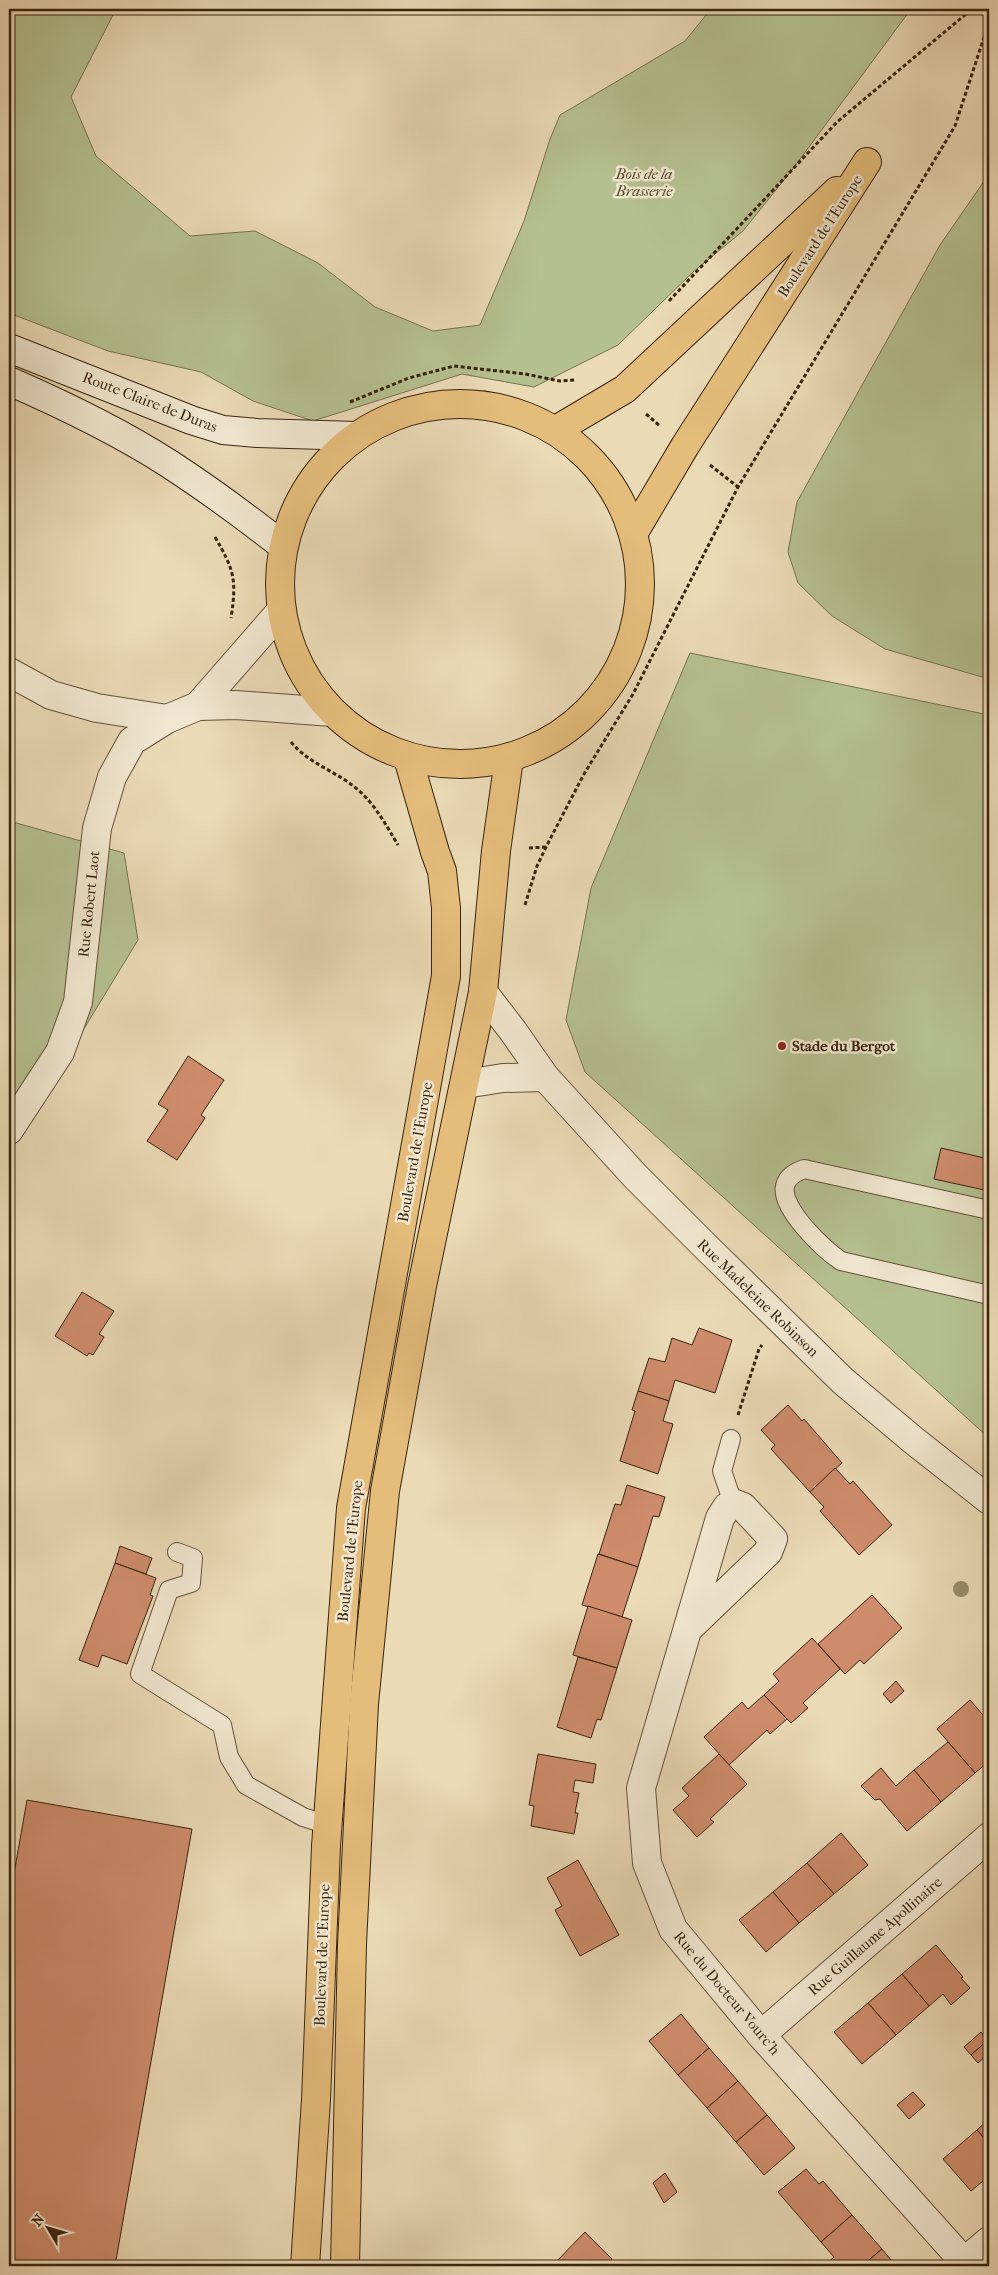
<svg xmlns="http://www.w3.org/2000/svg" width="998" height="2275" viewBox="0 0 998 2275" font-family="'IM FELL French Canon',serif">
<rect width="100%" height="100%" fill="#eadab6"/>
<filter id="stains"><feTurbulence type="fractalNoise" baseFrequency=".004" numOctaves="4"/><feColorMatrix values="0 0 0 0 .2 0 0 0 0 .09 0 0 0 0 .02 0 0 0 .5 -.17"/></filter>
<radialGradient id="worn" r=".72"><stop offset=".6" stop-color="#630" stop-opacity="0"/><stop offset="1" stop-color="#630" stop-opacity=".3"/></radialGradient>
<g fill="#b5c090" stroke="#767250">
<polygon points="9,9 116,9 71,97 96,156 190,236 255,231 318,263 375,307 433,331 480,325 524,221 550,139 560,115 685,41 711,9 911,9 792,170 743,231 693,272 618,345 534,387 462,374 313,421 253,401 201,372 108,351 9,313"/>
<polygon points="989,174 989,679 885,649 832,616 798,583 788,552 797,502 940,245"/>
<polygon points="690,653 989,715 989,1438 585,1072 566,1020 591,888"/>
<polygon points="9,821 124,853 138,940 9,1152"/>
</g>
<g fill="#ce8c6c" stroke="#38240f">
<polygon points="188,1056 224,1080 201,1115 205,1118 177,1160 147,1141 168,1110 158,1104"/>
<polygon points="941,1148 989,1159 989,1191 934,1179"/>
<polygon points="82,1292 114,1311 99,1334 104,1337 93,1355 89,1353 87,1356 55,1336"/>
<polygon points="699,1328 732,1340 715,1393 675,1380 669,1401 638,1391 649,1358 665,1362 672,1338 692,1345"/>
<polygon points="638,1391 669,1401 663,1421 673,1424 658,1474 620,1461 635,1411 632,1410"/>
<polygon points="788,1405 802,1421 804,1419 842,1463 810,1492 771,1449 775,1445 761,1430"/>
<polygon points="835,1468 850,1484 853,1481 892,1525 859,1555 820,1511 824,1507 810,1492"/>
<polygon points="627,1485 665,1497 659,1517 653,1516 638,1567 599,1554 615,1504 621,1505"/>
<polygon points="120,1546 152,1558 146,1574 115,1563"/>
<polygon points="598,1554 638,1567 622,1617 582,1605"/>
<polygon points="115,1563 156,1578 150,1595 153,1596 127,1664 102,1655 98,1667 79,1660"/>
<polygon points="989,1594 989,1605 984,1600"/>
<polygon points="872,1595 902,1628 864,1664 860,1660 845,1674 818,1644"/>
<polygon points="588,1606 632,1620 617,1668 573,1655"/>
<polygon points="812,1638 840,1669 803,1703 808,1708 791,1723 764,1695 779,1681 773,1674"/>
<polygon points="578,1657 617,1668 601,1720 597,1719 591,1738 557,1727"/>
<polygon points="896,1681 904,1691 891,1703 883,1694"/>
<polygon points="764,1695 787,1719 770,1734 767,1730 729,1765 704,1737 742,1702 748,1709"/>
<polygon points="970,1700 989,1722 989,1761 975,1773 937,1729"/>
<polygon points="948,1742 975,1773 941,1802 914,1770"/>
<polygon points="538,1754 596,1764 593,1783 575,1780 573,1792 579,1793 575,1813 578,1813 574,1834 531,1826 534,1806 529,1805"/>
<polygon points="719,1754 747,1784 710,1819 714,1822 697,1837 673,1810 689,1796 682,1788"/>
<polygon points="881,1768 896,1786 914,1770 941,1802 907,1831 880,1799 875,1800 861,1786"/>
<polygon points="27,1800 192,1829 115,2266 9,2266 9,1902"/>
<polygon points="841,1833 868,1865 834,1894 807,1863"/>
<polygon points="578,1860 619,1935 580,1956 555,1910 562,1906 547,1878"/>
<polygon points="807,1863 834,1894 799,1923 773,1892"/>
<polygon points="773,1892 799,1923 766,1952 739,1920"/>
<polygon points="936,1945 963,1977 961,1978 970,1988 951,2005 943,1994 929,2006 902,1974"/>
<polygon points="902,1974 929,2006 896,2035 868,2003"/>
<polygon points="868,2003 896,2035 862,2064 834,2032"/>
<polygon points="681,2014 709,2048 678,2075 649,2041"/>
<polygon points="981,2032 988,2040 971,2055 964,2047"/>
<polygon points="988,2040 989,2053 978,2063 971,2055"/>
<polygon points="709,2048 738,2081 707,2108 678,2075"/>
<polygon points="738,2081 767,2115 736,2142 707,2108"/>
<polygon points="913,2092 925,2105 909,2119 897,2105"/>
<polygon points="767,2115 795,2148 764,2175 736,2142"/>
<polygon points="989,2119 989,2144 977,2130"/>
<polygon points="977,2130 989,2144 989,2176 971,2191 943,2159"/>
<polygon points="806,2169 819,2184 823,2181 852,2215 821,2242 778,2192"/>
<polygon points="665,2173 677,2192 664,2203 653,2183"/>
<polygon points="852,2215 882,2249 862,2266 824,2266 834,2257 821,2242"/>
<polygon points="585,2232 612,2259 608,2264 610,2266 552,2266"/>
<polygon points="882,2249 896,2266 862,2266"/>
</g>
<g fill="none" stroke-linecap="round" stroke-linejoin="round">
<g stroke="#645239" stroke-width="20">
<g id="lane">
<path d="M989,1210L804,1169C796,1172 787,1176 785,1186C780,1208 824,1250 841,1261L989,1295"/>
<polyline points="731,1439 722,1471 733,1503"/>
<polyline points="177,1552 193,1558 191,1583 169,1590 140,1674 222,1725 229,1757 246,1785 303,1817 328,1825"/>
</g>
</g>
<g stroke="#645239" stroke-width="30">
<g id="street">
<polyline points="9,672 51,695 97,708 167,719"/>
<polyline points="198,706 280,612"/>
<polyline points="483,992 513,1031 545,1077 635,1176 705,1246 843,1381 913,1440 989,1500"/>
<polyline points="465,1084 503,1078 545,1077"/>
<polyline points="9,1130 60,1052 78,1002 97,828 112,777 132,741 167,719 198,706 236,705 332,712"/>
<polyline points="688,1629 768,1552 773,1539 743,1507 733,1503 727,1507 720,1518 641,1788 647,1863 673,1929 761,2035 968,2266"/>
<polyline points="761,2035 989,1837"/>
<polyline points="964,2262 989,2241"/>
</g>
</g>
<g stroke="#38240f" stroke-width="30">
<g id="secondary">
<polyline points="9,348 191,420 223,430 257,433 356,436"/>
<path d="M9,381C64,405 118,431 168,463C208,489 246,517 283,546"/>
</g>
</g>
<g stroke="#38240f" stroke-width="30">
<g id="primary">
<circle cx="460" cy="584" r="180"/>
<polyline points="556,430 625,389 837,191"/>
<polyline points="633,534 685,446 867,162"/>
<polyline points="305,2266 316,2100 326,1846 351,1508 446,976 446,908 442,871 435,852 408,758"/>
<polyline points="345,2266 352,1944 364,1704 385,1491 422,1286 483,992 496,851 509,759"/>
</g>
</g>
<g stroke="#38240f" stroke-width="3" stroke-dasharray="4 2.5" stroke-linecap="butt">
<polyline points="669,301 837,122 972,9"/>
<polyline points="350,402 409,378 454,366 525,374 560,381 576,380"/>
<polyline points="646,414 660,426"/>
<polyline points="710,465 738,487"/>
<path d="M215,537C234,570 237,579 231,618"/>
<path d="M291,742C309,764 336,771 357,789C375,804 386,825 398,845"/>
<polyline points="529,848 546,847"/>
<polyline points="525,905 537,866 546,847 584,774 633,694 738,487 955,126 989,22"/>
<polyline points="738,1415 759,1349 762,1345"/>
</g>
<use href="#lane" stroke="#f1e7d0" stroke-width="18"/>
<use href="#street" stroke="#f1e7d0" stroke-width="28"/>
<use href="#secondary" stroke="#f1e7d0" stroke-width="28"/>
<use href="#primary" stroke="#e5bd7b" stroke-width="28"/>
</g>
<circle fill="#998b6c" cx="961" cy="1589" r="8"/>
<circle fill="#8f2418" stroke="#f1e7d0" stroke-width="2" cx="782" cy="1046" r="5"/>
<g text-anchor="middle" stroke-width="5" stroke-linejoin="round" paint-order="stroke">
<g font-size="15" font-style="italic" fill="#574b2f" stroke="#f1e7d0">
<text x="644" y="179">Bois de la<tspan x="644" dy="17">Brasserie</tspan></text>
</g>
<g font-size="15" fill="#38240f" stroke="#f1e7d0">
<text transform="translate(820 236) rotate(-57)" y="5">Boulevard de l'Europe</text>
<text transform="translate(150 402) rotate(21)" y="5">Route Claire de Duras</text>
<text transform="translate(89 904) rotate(-84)" y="5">Rue Robert Laot</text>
<text transform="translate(415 1152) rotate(-80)" y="5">Boulevard de l'Europe</text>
<text transform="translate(758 1298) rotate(44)" y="5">Rue Madeleine Robinson</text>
<text transform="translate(350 1551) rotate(-84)" y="5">Boulevard de l'Europe</text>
<text transform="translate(875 1936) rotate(-41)" y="5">Rue Guillaume Apollinaire</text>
<text transform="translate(322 1955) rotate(-88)" y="5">Boulevard de l'Europe</text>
<text transform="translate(727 1993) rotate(50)" y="5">Rue du Docteur Vourc'h</text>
</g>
<g font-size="15" font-weight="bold" fill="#38240f" stroke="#f1e7d0" text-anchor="start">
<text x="792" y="1051">Stade du Bergot</text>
</g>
</g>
<rect width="998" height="2275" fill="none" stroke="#eadab6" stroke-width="30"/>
<rect x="10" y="10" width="978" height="2255" fill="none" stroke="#38240f" stroke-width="2.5"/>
<rect x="15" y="15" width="968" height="2245" fill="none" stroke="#38240f"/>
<g transform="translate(48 2228) rotate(308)" stroke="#f1e7d0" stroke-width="4" paint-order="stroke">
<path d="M0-4L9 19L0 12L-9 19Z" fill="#38240f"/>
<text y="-8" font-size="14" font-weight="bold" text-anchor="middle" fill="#38240f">N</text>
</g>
<rect width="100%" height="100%" filter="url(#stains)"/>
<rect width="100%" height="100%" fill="url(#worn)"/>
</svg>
